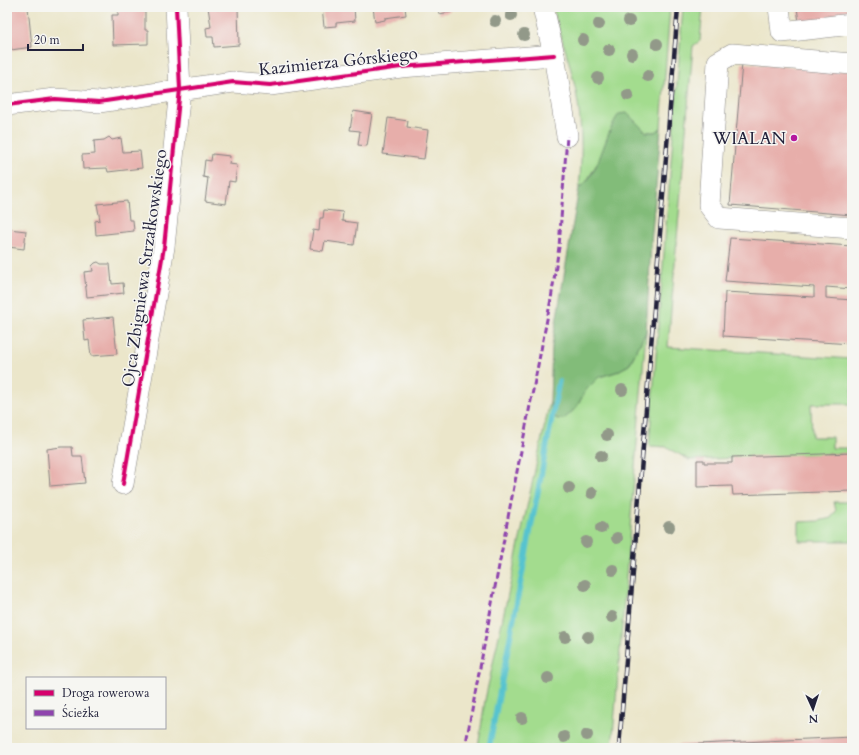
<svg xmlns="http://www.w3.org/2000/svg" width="859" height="755" viewBox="0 0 859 755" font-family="Cardo,serif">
<rect width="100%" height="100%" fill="#f6f6f2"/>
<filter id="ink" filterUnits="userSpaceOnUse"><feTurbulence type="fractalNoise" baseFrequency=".025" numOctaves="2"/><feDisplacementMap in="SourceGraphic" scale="8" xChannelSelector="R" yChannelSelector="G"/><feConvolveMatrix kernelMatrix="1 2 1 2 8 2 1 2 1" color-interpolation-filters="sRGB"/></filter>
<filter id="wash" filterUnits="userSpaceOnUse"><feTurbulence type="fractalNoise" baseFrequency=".012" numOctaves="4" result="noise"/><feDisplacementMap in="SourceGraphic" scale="16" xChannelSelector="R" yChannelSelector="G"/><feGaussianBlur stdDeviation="0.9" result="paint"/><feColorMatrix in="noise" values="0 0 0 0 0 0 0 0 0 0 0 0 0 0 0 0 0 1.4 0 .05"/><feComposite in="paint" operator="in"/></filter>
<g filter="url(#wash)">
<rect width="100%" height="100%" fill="#ebe6ca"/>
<g fill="#a3dc8e" stroke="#627f64">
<path d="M553,7H670L661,128L656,132H646L627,113L585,184L579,188C583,151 582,114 573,78C568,54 558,31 553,7Z"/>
<polygon points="683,7 703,7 700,41 693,46 668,347 852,359 852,404 811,404 812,437 832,437 832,448 852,448 852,453 689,460 667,447 649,446"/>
<polygon points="646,332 612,748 478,748 485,700 550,401 552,416 558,419 576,408 586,390 599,377 616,372 629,365"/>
<polygon points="834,502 852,502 852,541 799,541 799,522 819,521 831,518 836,511"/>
</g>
<path fill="#82bc79" stroke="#526f5a" d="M627,113L646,132H656L661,128L651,244L646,332L629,365L616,372L599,377L586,390L576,408L564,419H558L553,416L550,401L552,346L579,188C600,175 604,134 619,114Z"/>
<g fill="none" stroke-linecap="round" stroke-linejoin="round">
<polyline stroke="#56c3cf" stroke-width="5.5" points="489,748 559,381"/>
</g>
<g id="blocks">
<g fill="#e7aeaa">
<polygon points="28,7 32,47 11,50 11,47 7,47 7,9"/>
<polygon points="118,7 145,7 145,30 148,30 148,44 113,45 112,15 118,15"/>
<polygon points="208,7 238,7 239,45 214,47 213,37 207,37 206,28 211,27"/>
<polygon points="322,7 354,7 355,21 336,23 336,26 324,27"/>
<polygon points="373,7 405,7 406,15 385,18 385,20 375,22"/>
<polygon points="438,7 460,7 460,8 450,9 451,12 439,14"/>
<polygon points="797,7 852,7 852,16 799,23"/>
<polygon points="742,63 852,71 852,215 730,205"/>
<polygon points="353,111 372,114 367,146 358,145 360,131 350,130"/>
<polygon points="388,118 408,121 407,127 428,130 424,159 383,154"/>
<polygon points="109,137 112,140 121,138 123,152 140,151 142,168 108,172 107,168 83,169 82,155 95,154 94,141 104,140"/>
<polygon points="212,154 230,156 229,164 237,165 235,182 229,181 226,204 205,201 208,178 203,177 205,160 211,161"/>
<polygon points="127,201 129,220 133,220 134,231 96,235 95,221 100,220 97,204"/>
<polygon points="324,210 343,212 342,221 357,223 354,245 325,241 323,251 310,249 313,230 319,231 320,218 323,218"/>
<polygon points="9,229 26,231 24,249 8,247"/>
<polygon points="730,238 852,246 852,289 826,287 826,298 852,300 852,344 723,336 725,292 814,297 814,287 725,281"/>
<polygon points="98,262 101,264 110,264 112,284 123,283 124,293 87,297 84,272 93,271 92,266 95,263"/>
<polygon points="113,317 117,354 91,356 89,340 85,341 83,320"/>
<polygon points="61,447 72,447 73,456 82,456 85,483 50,486 47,449"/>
<polygon points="852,453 852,491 733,495 732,486 697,487 697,460 704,460 704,463 732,463 732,457"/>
<polygon points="852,737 852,748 677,748 677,745"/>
</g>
</g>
</g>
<g filter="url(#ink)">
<use href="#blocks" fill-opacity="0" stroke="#868482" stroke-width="1"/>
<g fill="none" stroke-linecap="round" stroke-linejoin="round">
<g stroke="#868482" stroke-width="22">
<g id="minor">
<polyline points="543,7 554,55 567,136"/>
<polyline points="779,7 782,32 852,24"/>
<polyline points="852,64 732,54 718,62 709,205 719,218 852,228"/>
<polyline points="7,105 55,99 99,102 233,82 270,85 401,67 554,55"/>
<polyline points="123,484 164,247 180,89 176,7"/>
</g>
</g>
<use href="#minor" stroke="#fff" stroke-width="21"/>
<g stroke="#22223b" stroke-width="4.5">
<polyline id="rail" points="619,748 678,7"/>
</g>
<use href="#rail" stroke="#f6f6f2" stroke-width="3" stroke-dasharray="9" stroke-linecap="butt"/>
<polyline stroke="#8e44ad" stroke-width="3" stroke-dasharray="6 3" stroke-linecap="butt" points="465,748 509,512 551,299 559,247 567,136"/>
<g stroke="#f6f6f2" stroke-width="6">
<g id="cycleway">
<polyline points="7,105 55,99 99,102 233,82 270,85 401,67 554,55"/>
<polyline points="123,484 164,247 180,89 176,7"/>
</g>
</g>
<use href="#cycleway" stroke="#d6006c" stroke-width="4"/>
</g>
<g fill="#929989">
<circle cx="511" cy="15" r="6"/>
<circle cx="495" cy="21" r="6"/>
<circle cx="629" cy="21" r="6"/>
<circle cx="599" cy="24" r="6"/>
<circle cx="524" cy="35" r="6"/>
<circle cx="583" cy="40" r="6"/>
<circle cx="657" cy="44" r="6"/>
<circle cx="609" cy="50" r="6"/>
<circle cx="632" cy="54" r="6"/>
<circle cx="648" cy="76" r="6"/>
<circle cx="598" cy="78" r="6"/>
<circle cx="628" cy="95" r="6"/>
<circle cx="622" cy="390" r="6"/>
<circle cx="607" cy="435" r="6"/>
<circle cx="601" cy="456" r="6"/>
<circle cx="569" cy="488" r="6"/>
<circle cx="592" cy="493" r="6"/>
<circle cx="669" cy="527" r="6"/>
<circle cx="601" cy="528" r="6"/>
<circle cx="617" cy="538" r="6"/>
<circle cx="586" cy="542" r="6"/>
<circle cx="613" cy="570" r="6"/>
<circle cx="585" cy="585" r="6"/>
<circle cx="612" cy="617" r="6"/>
<circle cx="565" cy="637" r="6"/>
<circle cx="588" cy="637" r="6"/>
<circle cx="548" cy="678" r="6"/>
<circle cx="522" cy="718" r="6"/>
<circle cx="587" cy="735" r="6"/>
<circle cx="564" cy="737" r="6"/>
</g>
</g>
<circle fill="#b5179e" stroke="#f6f6f2" stroke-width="1.5" cx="794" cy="138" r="4"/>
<g text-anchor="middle" stroke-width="3" stroke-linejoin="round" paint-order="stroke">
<g font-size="17" fill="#22223b" stroke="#f6f6f2">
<text transform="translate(338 61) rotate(-6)" y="6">Kazimierza Górskiego</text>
<text transform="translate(144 268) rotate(-82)" y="6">Ojca Zbigniewa Strzałkowskiego</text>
</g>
<g font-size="17" fill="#22223b" stroke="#f6f6f2" text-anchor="end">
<text x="786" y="144">WIALAN</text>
</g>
</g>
<rect width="859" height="755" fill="none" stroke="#f6f6f2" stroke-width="24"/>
<rect x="26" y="677" width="140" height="52" fill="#f6f6f2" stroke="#a1a1a9"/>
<rect x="34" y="690" width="20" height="6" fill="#d6006c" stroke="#a1a1a9"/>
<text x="62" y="697" font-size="12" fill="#22223b">Droga rowerowa</text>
<rect x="34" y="710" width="20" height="6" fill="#8e44ad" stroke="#a1a1a9"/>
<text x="62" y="717" font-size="12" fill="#22223b">Ścieżka</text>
<g transform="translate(813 709) rotate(177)" stroke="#f6f6f2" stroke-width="3" paint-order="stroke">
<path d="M0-3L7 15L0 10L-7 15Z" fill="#22223b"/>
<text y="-6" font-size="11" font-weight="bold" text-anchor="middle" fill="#22223b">N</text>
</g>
<path d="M28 44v6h55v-6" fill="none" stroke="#22223b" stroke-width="2"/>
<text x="34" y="44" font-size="12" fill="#22223b" stroke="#f6f6f2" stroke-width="3" paint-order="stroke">20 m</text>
</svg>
